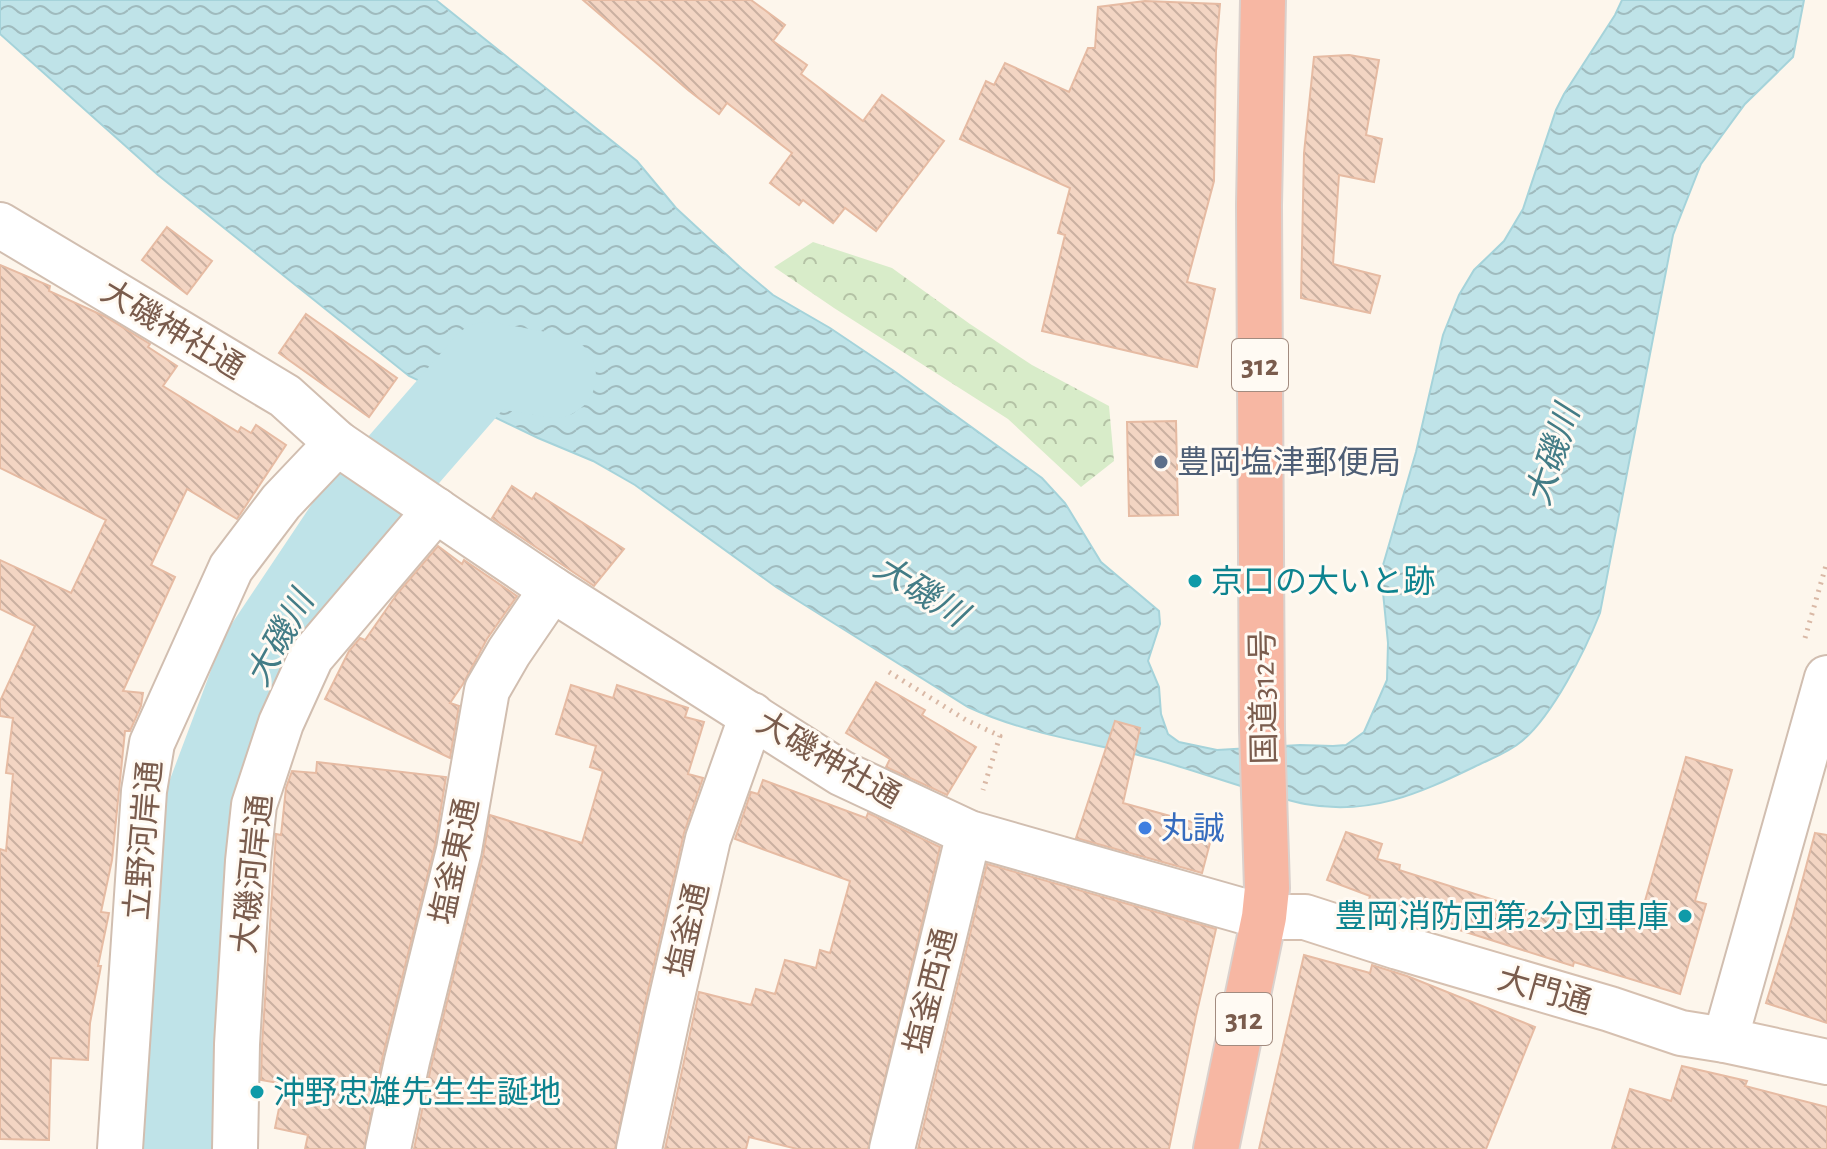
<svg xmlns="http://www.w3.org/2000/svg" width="1827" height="1149" viewBox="0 0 1827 1149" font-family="'Alegreya Sans','Noto Sans JP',sans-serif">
<defs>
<pattern id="forest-crowns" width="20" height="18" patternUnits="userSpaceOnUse" patternTransform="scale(2)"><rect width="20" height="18" fill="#d8ecc9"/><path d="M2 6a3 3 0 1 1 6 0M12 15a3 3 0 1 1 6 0" fill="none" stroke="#b4c2a5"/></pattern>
<pattern id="water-waves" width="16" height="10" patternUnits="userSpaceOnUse" patternTransform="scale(2)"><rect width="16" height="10" fill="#bfe3e8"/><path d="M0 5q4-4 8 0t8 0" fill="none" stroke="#a0bbbe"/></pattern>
<pattern id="building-back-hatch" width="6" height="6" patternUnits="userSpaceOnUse" patternTransform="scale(2)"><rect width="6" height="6" fill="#f3d5c3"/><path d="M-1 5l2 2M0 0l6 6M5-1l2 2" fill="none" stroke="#cab0a1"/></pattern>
</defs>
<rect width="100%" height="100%" fill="#fdf6ec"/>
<polygon fill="url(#forest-crowns)" points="813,242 892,268 970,324 1032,365 1109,406 1114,461 1081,487 1008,419 834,308 774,267"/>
<path fill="url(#water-waves)" stroke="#a5d3da" stroke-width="2" d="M0,0H436L637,161L676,208L742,269L773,295L830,328L894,371L1042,478L1065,503L1101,562L1159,611L1160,624L1148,661L1159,687L1161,714L1168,734L1179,742L1217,750L1300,745L1333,746L1346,745L1364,732L1387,680L1388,643L1381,572L1416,452L1443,335L1459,295L1474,270L1504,241L1523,209L1556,110L1564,94L1615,15L1622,0H1804L1793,57L1745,104L1701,164L1673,235L1600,613C1585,651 1553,715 1522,741C1508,753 1490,759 1474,767C1418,794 1369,816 1305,804C1294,802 1282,798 1270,795C1232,784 1193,770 1154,759C1091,742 1028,735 968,707L776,587L635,485L593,461L538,438L409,376L158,175L0,34Z"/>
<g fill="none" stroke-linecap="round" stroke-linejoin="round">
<polyline stroke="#bfe3e8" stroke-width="84" points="183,1149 197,879 209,795 262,654 353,518 487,364 554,376"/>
</g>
<g fill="url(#building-back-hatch)" stroke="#e6bba3" stroke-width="2">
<polygon points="583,0 751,0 785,25 773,41 807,65 801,74 863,121 882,95 944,141 876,231 845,208 833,223 803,200 799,205 770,183 792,153 727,103 719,114 688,90"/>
<polygon points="1145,1 1220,4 1216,51 1214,181 1187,282 1215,289 1197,367 1042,331 1065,235 1058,233 1070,188 960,139 986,81 994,85 1005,63 1069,92 1088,48 1095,48 1098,7"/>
<polygon points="1349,55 1379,60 1366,135 1382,139 1374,182 1339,175 1333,264 1380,276 1370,313 1301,298 1304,153 1314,57"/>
<polygon points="167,227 212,261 187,294 142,260"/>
<polygon points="0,265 50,286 49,291 104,316 150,344 148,347 177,366 163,386 238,432 241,427 251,433 256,425 286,445 237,519 187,489 151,565 175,577 123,691 143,693 141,706 130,731 125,731 112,860 101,912 109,913 98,966 101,966 90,1023 88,1060 51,1058 49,1140 0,1139 0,849 6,851 13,774 6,773 13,718 0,716 0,701 35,626 0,609 0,560 71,593 106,520 0,468"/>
<polygon points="306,314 397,378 369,417 279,353"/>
<polygon points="1176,421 1178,515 1129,516 1127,422"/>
<polygon points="512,486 532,499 536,493 624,549 594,586 492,518"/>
<polygon points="438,546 462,564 464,560 517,596 487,639 463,684 450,703 459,706 450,758 325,699 349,651 360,638 365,640 397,594"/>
<polygon points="876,682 925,710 922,715 976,747 947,795 886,767 890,759 846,733"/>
<polygon points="571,685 613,698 617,685 688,708 685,717 704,722 688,774 703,778 684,833 644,1008 615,1149 414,1149 431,1067 483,856 490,815 582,843 603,771 590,767 596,746 556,734"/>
<polygon points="1115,721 1140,728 1123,803 1214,828 1202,873 1076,838"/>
<polygon points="1686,757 1732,770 1695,901 1706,904 1680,994 1574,962 1573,966 1390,908 1390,906 1369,900 1370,896 1327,880 1346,832 1382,844 1377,859 1400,865 1399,870 1586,929 1590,915 1637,929"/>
<polygon points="317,762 446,777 435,845 383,1055 364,1149 305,1149 308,1135 275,1128 284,1084 261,1080 262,1045 276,834 281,835 286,788 292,771 316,773"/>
<polygon points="763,780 866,818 868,813 940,847 868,1149 797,1149 749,1137 746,1149 665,1149 699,992 751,1005 756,989 775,994 785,960 816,968 820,950 830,953 850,881 735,839 751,792 758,794"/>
<polygon points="1815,833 1827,835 1827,1023 1766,1003 1791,923"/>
<polygon points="987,864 1216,929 1196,1016 1169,1149 918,1149"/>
<polygon points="1304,955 1370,973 1372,965 1407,976 1535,1027 1486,1149 1259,1149"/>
<polygon points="1682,1066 1747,1081 1745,1086 1827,1107 1827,1149 1612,1149 1630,1089 1671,1101"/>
</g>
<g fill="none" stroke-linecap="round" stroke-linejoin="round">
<g stroke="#d1beb0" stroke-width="48">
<g id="street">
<polyline points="0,225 285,396 337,443 552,589 841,773 969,833 1264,917"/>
<polyline points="1725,1040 1827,678"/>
<polyline points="120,1149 144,791 152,743 231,568 281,502 337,443"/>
<polyline points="235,1149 237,1044 248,861 254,805 281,723 311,657 436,510"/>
<polyline points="388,1149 407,1061 459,850 487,690 509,652 552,589"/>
<polyline points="639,1149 668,1014 708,839 752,715"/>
<polyline points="892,1149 969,833"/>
</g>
</g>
<g stroke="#d6c0b0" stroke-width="48">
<polyline id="secondary" points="1264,917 1305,917 1398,947 1610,1009 1681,1033 1725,1040 1827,1062"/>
</g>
<g stroke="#dad1cd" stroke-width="48">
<polyline id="highway" points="1216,1149 1264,917 1267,888 1262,730 1259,205 1263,0"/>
</g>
<g stroke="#d9b8a5" stroke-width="5" stroke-dasharray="2 6" stroke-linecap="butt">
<polyline points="1805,638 1827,562"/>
<polyline points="889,672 966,720 1000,736 983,790"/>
</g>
<use href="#street" stroke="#fff" stroke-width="44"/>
<use href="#secondary" stroke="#fff" stroke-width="44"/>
<use href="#highway" stroke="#f7b7a3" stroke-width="44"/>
</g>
<circle fill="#5c6f8a" stroke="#fffaf3" stroke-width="3" cx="1161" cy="462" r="8"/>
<g fill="#0f9aa8" stroke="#fffaf3" stroke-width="3">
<circle cx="1195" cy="581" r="8"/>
<circle cx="1685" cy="916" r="8"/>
<circle cx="257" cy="1092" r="8"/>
</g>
<circle fill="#3f7fe0" stroke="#fffaf3" stroke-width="3" cx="1145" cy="828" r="8"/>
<g text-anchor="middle" stroke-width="6" stroke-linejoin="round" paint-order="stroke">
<g fill="#fffaf3" stroke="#a28b7f" stroke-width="2">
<rect x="1232" y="339" width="56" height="52" rx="6"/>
<rect x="1216" y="993" width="56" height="52" rx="6"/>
</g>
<g font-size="30" font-weight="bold" fill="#7a5c4d">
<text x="1260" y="375">312</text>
<text x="1244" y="1029">312</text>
</g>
<g font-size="32" fill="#7a5c4d" stroke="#fffaf3">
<text transform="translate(173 329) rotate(31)" y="11">大磯神社通</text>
<text transform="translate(1263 697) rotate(-91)" y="11">国道312号</text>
<text transform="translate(829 759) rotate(30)" y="11">大磯神社通</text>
<text transform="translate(143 840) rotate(-85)" y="11">立野河岸通</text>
<text transform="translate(454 861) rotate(-78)" y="11">塩釜東通</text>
<text transform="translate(252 874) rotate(-84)" y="11">大磯河岸通</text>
<text transform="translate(687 930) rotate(-77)" y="11">塩釜通</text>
<text transform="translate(1545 990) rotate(16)" y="11">大門通</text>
<text transform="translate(930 991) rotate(-76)" y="11">塩釜西通</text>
</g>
<g font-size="32" fill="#4e5e75" stroke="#fffaf3" text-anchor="start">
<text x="1177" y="473">豊岡塩津郵便局</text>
</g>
<g font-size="32" fill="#0d838f" stroke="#fffaf3" text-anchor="start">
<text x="1211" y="592">京口の大いと跡</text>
<text x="1669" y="927" text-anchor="end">豊岡消防団第2分団車庫</text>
<text x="273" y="1103">沖野忠雄先生生誕地</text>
</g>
<g font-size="32" fill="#366cbe" stroke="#fffaf3" text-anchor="start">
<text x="1161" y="839">丸誠</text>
</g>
<g font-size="34" font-style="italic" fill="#437c86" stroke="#fffaf3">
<text transform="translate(1552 455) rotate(-72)" y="12">大磯川</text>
<text transform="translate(921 590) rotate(32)" y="12">大磯川</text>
<text transform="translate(279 638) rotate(-61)" y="12">大磯川</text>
</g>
</g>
</svg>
